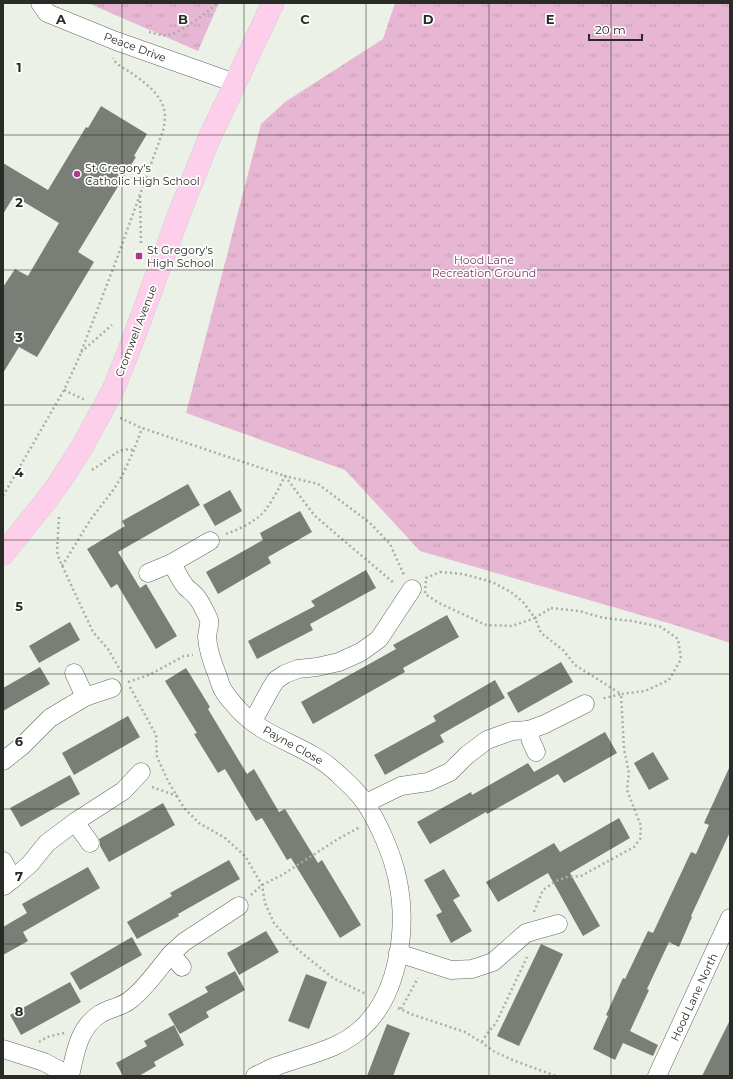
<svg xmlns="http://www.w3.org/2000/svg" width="733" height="1079" viewBox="0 0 733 1079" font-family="Montserrat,sans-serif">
<defs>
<pattern id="park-tufts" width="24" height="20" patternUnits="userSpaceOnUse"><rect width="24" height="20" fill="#e7b6d3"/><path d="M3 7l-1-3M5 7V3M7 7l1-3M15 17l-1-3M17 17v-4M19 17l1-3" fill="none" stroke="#c69db5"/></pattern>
</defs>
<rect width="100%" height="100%" fill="#ebf1e7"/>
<g fill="url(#park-tufts)">
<polygon points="88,3 219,3 198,51"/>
<polygon points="395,3 730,3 730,643 675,625 420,551 345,470 186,413 261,124 285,102 383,39"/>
</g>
<g fill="#797f76">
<polygon points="101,106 147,134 134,156 136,157 78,252 94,262 37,357 19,347 3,373 3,287 15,269 28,276 59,223 14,196 3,214 3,163 48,190 86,127 88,128"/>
<polygon points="188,484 200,505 118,552 140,588 146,584 177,636 156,649 117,584 111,588 87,549 125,526 122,521"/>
<polygon points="230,490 242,511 215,526 203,505"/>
<polygon points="300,511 312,532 268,557 271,563 218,594 206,572 263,540 260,533"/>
<polygon points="366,570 376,588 310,624 313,630 257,659 248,641 315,606 311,601"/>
<polygon points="447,615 459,637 403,668 405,672 313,724 301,702 396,649 393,645"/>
<polygon points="70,622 80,640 39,663 29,646"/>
<polygon points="561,662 573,682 518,713 507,693"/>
<polygon points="40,667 50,684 3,711 3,688"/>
<polygon points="186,668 210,707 208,709 247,774 254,769 279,812 285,809 318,863 322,860 361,925 340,938 291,858 287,860 262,818 256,821 225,769 218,773 194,734 197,733 165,681"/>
<polygon points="495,680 505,698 440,735 444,742 385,775 374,755 436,721 433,716"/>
<polygon points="128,716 140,737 74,775 62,753"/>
<polygon points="605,732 617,753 564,783 558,774 487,814 486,812 430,844 417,822 471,792 472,795 528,763 534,772"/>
<polygon points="653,752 669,779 649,790 634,763"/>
<polygon points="730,766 730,832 691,916 692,917 679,947 669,942 647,989 649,990 630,1031 658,1045 653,1056 623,1043 615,1060 593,1049 608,1016 606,1015 623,978 625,979 648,931 653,933 691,852 696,854 709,825 704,823"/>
<polygon points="70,775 80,794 21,827 10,808"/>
<polygon points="163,803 175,825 109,862 100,846 100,842 99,839"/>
<polygon points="619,818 630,838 570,873 600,926 583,936 548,873 498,902 486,882 554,843 560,852"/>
<polygon points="229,860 240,879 178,914 179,916 137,939 127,922 172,896 170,893"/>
<polygon points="88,867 100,888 23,932 28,941 3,955 3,927 27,913 22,904"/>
<polygon points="444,869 460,896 453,900 472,931 451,943 436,915 442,912 424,880"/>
<polygon points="266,931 279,952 239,975 227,953"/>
<polygon points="132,937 142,955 80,990 70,973"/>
<polygon points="541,944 563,954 519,1046 497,1036"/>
<polygon points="235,971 245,990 206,1012 209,1017 180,1034 168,1014 208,992 205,987"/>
<polygon points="306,974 327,982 309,1029 288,1021"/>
<polygon points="70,982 81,1002 21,1035 10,1015"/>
<polygon points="730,1020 730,1076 702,1076"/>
<polygon points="387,1024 410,1033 403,1050 393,1076 367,1076"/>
<polygon points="174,1025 184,1045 154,1062 156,1066 139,1076 123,1076 116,1063 147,1046 144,1041"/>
</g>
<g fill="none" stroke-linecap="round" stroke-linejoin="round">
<g stroke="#63685f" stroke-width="19">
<g id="minor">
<polyline points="40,3 47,13 116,41 235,83"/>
<path d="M210,541L172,563C176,571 180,580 186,587C190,591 195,594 198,599C200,601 208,617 209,620C210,626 207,632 207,637C208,650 212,662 217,674C219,679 220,685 223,690C227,697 233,703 238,709C266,740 309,745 338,774C348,783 359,793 366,804C379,824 392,854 397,877C408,925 400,994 361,1029C338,1050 306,1055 277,1066C269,1069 262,1073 255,1076"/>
<polyline points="148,573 172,563"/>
<polyline points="74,673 85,697 112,688"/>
<polyline points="253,721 271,688 276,680 285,674 298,669 317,667 339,662 361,652 379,639 412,589"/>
<polyline points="536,752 531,741 529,730 545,724 585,704"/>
<polyline points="3,761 22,746 50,718 85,697"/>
<polyline points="366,803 401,786 428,782 450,772 467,755 487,740 512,731 529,730"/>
<polyline points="90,843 75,822 123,791 141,772"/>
<polyline points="3,861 13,879 4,886"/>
<polyline points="13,879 30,864 47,843 75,822"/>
<polyline points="398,953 451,970 472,969 493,962 526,933 558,924"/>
<polyline points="182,967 171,954 184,942 239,906"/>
<polyline points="3,1049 44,1062 70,1076"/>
<path d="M70,1076C75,1053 79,1027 100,1014C109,1008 122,1007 130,1000C145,989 159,968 171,954"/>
<polyline points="657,1076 730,918"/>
</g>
</g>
<g stroke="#d0d0cf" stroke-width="23">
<polyline id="primary" points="3,554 45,502 59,483 82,447 113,390 131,345 181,209 208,141 273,3"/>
</g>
<g stroke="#a9aea6" stroke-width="2.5" stroke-dasharray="2 3" stroke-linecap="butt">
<path d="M149,32C154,33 161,36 167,35C178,35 210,11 217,3"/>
<polyline points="140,196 141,244"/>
<polyline points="81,352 112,325"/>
<polyline points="64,390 85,400"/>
<polyline points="120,418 142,428 285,476 314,515 349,545 394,583"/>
<path d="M92,470C96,467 101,465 105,461C117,453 118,448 134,450"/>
<path d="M3,496L64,390L78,360L116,261L164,128C164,123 166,115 164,109C160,93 143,81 130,72C124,68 116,65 113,58"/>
<polyline points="59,517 57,551 59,559 93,632 108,649 122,673"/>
<path d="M226,534C237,530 248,525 257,518C268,511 279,488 285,476L318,484L369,522L390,544L404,575"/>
<polyline points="62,566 91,519 114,489 123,474 134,450 142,428"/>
<polygon points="440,572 463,574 492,582 511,592 523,602 535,618 512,626 486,625 439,603 425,594 426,578"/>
<polygon points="551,608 579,611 604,618 632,621 661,627 678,639 681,659 669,680 645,691 621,694 575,665 563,650 541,633 535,618"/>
<polyline points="128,682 149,675 184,656 193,655"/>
<polyline points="130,687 156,735 157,757 168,781 184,808 199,823 225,838 245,856 262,885 265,903 274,923 298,950 333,978 366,994"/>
<polyline points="152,787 177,796"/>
<polyline points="251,895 262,885 282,875 338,839 360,827"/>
<polyline points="534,912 543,890 556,881 567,877 581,876 634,847 640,839 641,826 627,790 629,773 624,749 621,694 601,699"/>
<polyline points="398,1008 411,1014 465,1032 481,1042 495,1052 515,1061 556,1076"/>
<polyline points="401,1009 418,978"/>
<polyline points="39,1042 47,1037 64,1033"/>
<polyline points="482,1042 486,1035 496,1023 527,957"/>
</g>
<use href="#minor" stroke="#fff" stroke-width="18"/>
<use href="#primary" stroke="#fdcfeb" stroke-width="22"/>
</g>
<path fill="none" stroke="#292b27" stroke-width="1" stroke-opacity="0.55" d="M122,3V1076M244,3V1076M366,3V1076M489,3V1076M611,3V1076M3,135H730M3,270H730M3,405H730M3,540H730M3,674H730M3,809H730M3,944H730"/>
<g fill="#b1388c" stroke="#fff" stroke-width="1.5">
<circle cx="77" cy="174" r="4"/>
<rect x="135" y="252" width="8" height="8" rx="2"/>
</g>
<g text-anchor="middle" stroke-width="3.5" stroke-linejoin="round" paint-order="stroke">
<g font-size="11" fill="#292b27" stroke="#fff">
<text transform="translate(135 47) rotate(20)" y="4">Peace Drive</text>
<text transform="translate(136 331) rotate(-69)" y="4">Cromwell Avenue</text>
<text transform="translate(293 745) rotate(29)" y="4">Payne Close</text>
<text transform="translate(694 997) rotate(-65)" y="4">Hood Lane North</text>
</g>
<g font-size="11" fill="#292b27" stroke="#fff" text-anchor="start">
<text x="85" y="172">St Gregory's<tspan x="85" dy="13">Catholic High School</tspan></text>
<text x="147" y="254">St Gregory's<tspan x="147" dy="13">High School</tspan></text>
</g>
<g font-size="11" fill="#7a3b64" stroke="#fff">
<text x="484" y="264">Hood Lane<tspan x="484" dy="13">Recreation Ground</tspan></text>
</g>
</g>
<g font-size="13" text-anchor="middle" font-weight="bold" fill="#292b27" stroke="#fff" stroke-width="3.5" stroke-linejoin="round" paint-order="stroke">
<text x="61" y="24">A</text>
<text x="183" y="24">B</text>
<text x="305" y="24">C</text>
<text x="428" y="24">D</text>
<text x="550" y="24">E</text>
<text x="19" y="72">1</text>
<text x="19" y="207">2</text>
<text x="19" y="342">3</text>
<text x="19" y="477">4</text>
<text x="19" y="611">5</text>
<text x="19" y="746">6</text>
<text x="19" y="881">7</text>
<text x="19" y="1016">8</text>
</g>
<rect width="733" height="1079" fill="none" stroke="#292b27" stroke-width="8"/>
<path d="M589 34v6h53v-6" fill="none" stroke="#292b27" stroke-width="2"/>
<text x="595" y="34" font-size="12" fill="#292b27" stroke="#ffffff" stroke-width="3" paint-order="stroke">20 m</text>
</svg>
